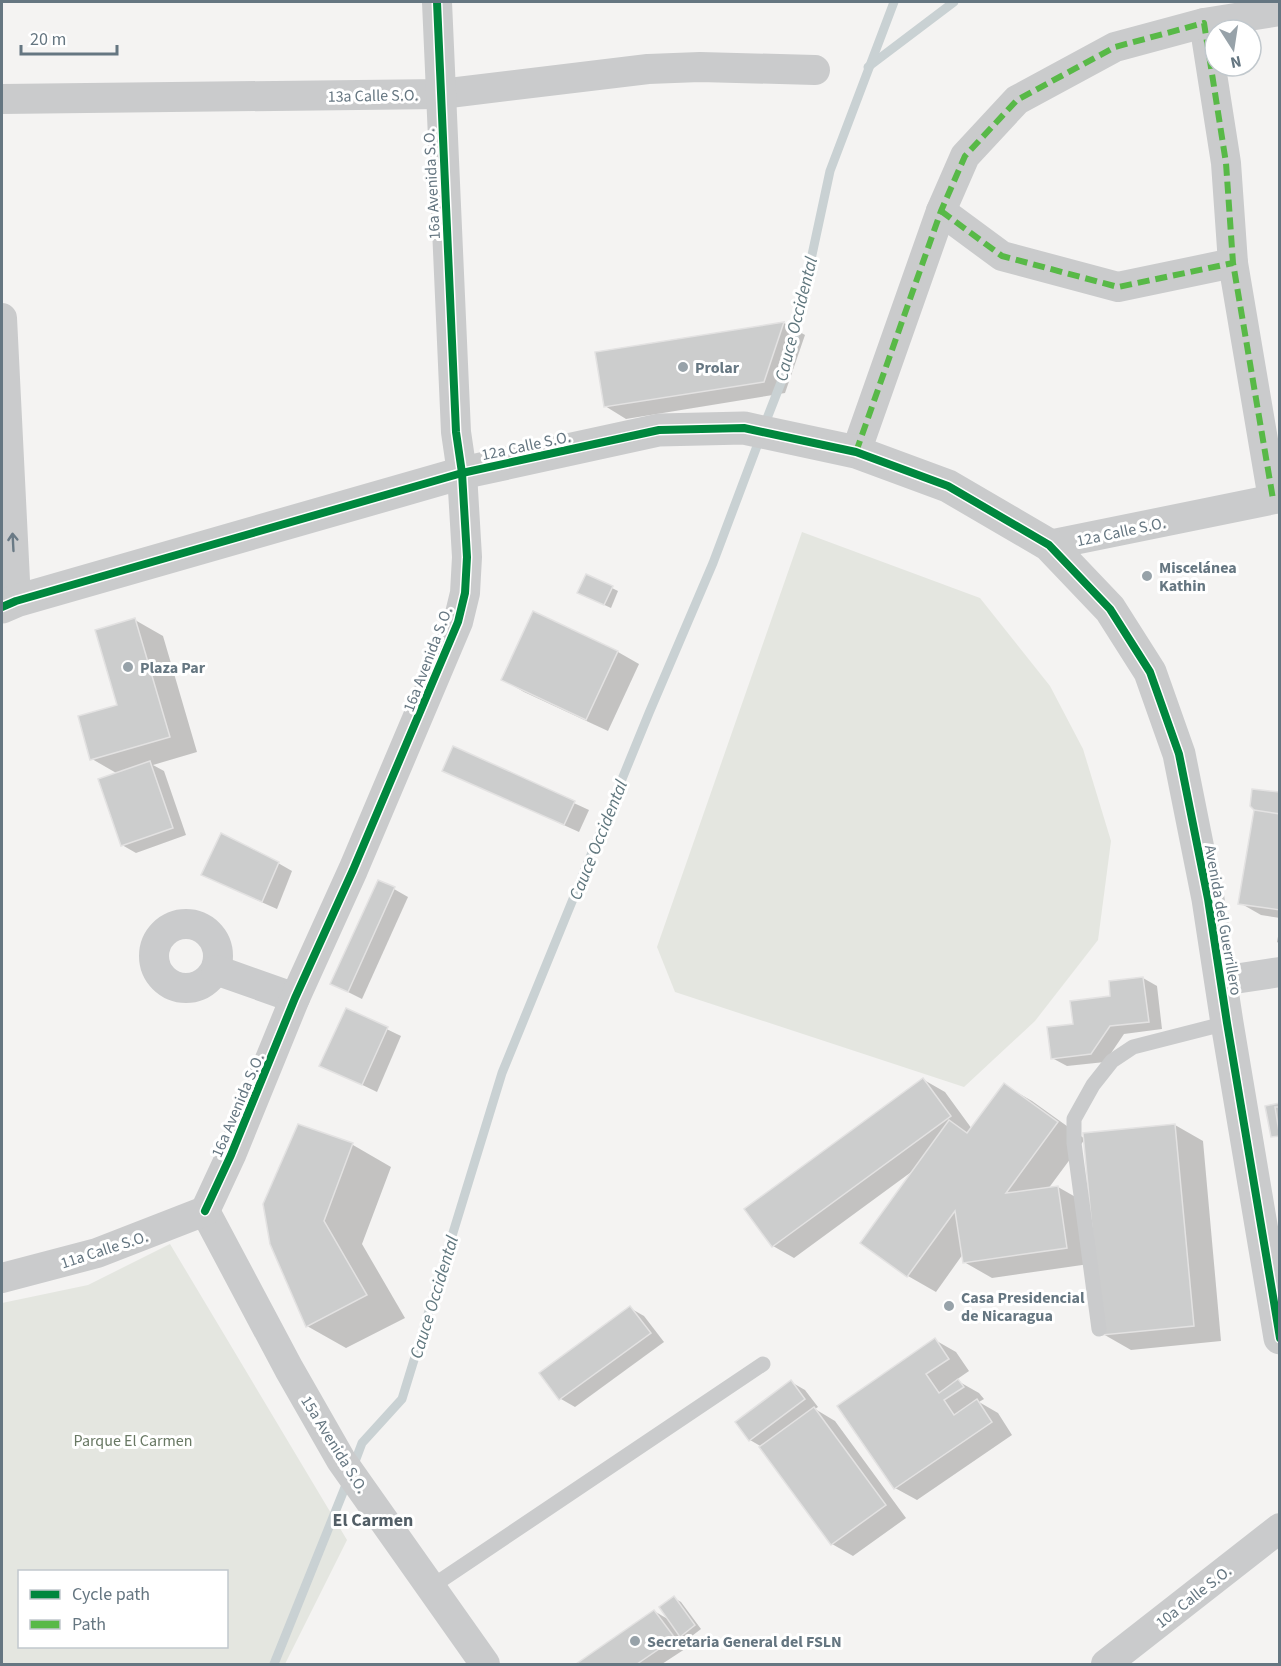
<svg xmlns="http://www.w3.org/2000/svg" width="1281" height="1666" viewBox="0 0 1281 1666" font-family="'Source Sans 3',sans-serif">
<rect width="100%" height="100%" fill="#f4f3f2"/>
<g fill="#e4e6e0" fill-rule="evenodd">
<polygon points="802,532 980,598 1050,686 1083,749 1111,841 1098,940 1035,1021 964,1087 675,992 657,947"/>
<path d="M170,1244L347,1540L285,1664H2V1303L88,1285ZM20,1572H226V1646H20Z"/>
</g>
<g fill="#0003" fill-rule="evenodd">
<polygon points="784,323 805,335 785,393 626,419 605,406 597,353"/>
<polygon points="612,588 618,591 611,608 585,596"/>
<polygon points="533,613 618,652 639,664 608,731 524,692 503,680"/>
<polygon points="135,620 163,636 197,752 153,765 164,771 186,835 136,853 122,845 118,774 92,759 119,706"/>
<polygon points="454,748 589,810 579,832 443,770"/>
<polygon points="1280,794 1280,918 1261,915 1240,903"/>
<polygon points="278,863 292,871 277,909 217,882"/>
<polygon points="394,889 408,897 362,999 332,984"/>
<polygon points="1280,926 1280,944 1277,942"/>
<polygon points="1143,978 1157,986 1162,1029 1124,1034 1105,1062 1067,1066 1052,1058 1075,1025 1112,997"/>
<polygon points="347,1010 401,1036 377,1092 321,1065"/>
<path d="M924,1080L945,1092L972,1129L1004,1085L1032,1101L1085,1139L1175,1125L1203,1141L1221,1341L1131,1350L1103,1334L1096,1263L992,1278L964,1262L963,1254L936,1292L908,1276L862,1243L914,1170L794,1258L773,1246ZM1085,1139L1095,1252L1086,1203L1058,1187L1048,1189Z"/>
<polygon points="299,1126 353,1145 391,1167 362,1244 405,1318 346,1348 307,1326"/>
<polygon points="630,1308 644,1316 664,1342 575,1407 561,1399 541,1373"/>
<polygon points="935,1340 956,1352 969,1371 956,1380 979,1393 984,1399 979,1402 998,1413 1012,1435 917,1500 895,1488"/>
<polygon points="791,1382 805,1390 818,1407 815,1409 835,1421 906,1518 853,1556 832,1544 762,1447 750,1440"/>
<polygon points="674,1598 681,1602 701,1629 688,1639 679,1634 688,1647 662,1664 579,1664 654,1611 671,1621"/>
</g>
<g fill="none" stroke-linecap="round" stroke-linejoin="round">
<g stroke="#c9d1d3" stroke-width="9">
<polyline points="868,67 954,2"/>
<polyline points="764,426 789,362 830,171 894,2"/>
<polyline points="353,1467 362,1443 402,1399 502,1073 649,713 713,563 760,438"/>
<polyline points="274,1664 348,1480"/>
</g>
</g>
<g fill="#cccdcd" stroke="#e3e2e2" stroke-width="1.5">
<polygon points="784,322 764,382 604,407 595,352"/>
<polygon points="586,574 613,586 604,605 577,593"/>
<polygon points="533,611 618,651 586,720 501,680"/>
<polygon points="135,618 170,737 90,760 78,716 117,705 95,630"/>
<polygon points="453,746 575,801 564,825 442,771"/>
<polygon points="150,761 173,828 121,846 98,779"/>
<polygon points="1252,789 1280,792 1280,908 1262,906 1265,882 1249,880 1257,813 1250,806"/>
<polygon points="1254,810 1280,814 1280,910 1238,904"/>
<polygon points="221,833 279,862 262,902 201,875"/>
<polygon points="378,880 395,887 348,992 330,984"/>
<polygon points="1143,977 1149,1022 1110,1026 1091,1054 1051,1059 1047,1027 1073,1024 1070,1001 1110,996 1109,981"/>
<polygon points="346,1008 388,1027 362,1085 319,1066"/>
<polygon points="923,1078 951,1116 772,1247 744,1209"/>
<polygon points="1004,1083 1058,1122 1006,1193 1058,1186 1067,1248 963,1263 955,1211 907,1277 860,1243 949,1120 967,1133"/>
<polygon points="1280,1103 1280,1136 1271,1137 1265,1106"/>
<polygon points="1275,1107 1280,1107 1280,1132 1279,1132"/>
<polygon points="298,1124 353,1143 324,1221 367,1295 306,1327 270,1244 263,1204"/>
<polygon points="1175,1124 1194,1326 1102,1335 1083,1133"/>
<polygon points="630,1306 651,1333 559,1400 539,1373"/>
<polygon points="935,1338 949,1359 926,1374 939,1393 958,1379 964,1387 944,1400 954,1415 977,1399 992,1422 894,1489 837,1406"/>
<polygon points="791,1380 805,1399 749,1441 735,1422"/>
<polygon points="814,1407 886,1505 831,1545 759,1447"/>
<polygon points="674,1596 695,1625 680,1637 659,1607"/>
<polygon points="654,1610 675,1638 637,1664 576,1664"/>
</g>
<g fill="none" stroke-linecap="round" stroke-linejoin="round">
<g stroke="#cacbcc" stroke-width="15">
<polyline points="1099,1329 1074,1143 1074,1119 1093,1085 1112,1061 1133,1047 1227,1023"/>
<polyline points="431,1587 763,1364"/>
</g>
<g stroke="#cacbcc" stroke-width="30">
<polyline points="1204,23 1226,163 1233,263 1273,499"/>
<polyline points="2,99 441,94 648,69 700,67 815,70"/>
<polyline points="941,211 1002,256 1118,287 1233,263"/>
<polyline points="2,318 16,601"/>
<polyline points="856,452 941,211 965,156 1017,100 1115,47 1204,23 1280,11"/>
<polyline points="1049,545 1280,498"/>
<circle cx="186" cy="956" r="32"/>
<polyline points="216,970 295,998"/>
<polyline points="1221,981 1280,972"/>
<polyline points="205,1211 231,1155 295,998 353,870 458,622 465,593 467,557 462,473 456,432 437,2"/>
<polyline points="205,1211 289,1369 341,1460 485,1664"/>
<polyline points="2,1278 97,1253 205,1211"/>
<polyline points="1106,1664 1280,1528"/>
</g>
<polyline stroke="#cacbcc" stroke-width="33" points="2,607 16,601 462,473 659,430 744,428 856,452 948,486 1049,545 1110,609 1150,672 1179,754 1208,899 1227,1023 1280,1338"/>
<g stroke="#58b947" stroke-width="6" stroke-dasharray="12 6" stroke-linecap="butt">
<polyline points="941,211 1002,256 1118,287 1233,263"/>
<polyline points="856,452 941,211 965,156 1017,100 1115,47 1204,23 1226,163 1233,263 1273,499"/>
</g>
<g stroke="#fff" stroke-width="11">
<g id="cycleway">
<polyline points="2,607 16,601 462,473 659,430 744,428 856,452 948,486 1049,545 1110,609 1150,672 1179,754 1208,899 1227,1023 1280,1338"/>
<polyline points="205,1211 231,1155 295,998 353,870 458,622 465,593 467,557 462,473 456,432 437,2"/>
</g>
</g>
<use href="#cycleway" stroke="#00873e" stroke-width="8"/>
</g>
<defs><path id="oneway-shaft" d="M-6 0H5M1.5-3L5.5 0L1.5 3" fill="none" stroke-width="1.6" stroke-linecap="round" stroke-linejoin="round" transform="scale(1.5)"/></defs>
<use stroke="#6a7a85" href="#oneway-shaft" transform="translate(13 542) rotate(-93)"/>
<g fill="#97a2a9" stroke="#fff" stroke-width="2">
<circle cx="683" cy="367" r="6"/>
<circle cx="1147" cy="576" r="6"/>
<circle cx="128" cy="667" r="6"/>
<circle cx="949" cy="1306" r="6"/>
<circle cx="635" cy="1641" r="6"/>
</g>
<g text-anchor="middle" stroke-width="6" stroke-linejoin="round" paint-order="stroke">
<g font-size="16" fill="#657681" stroke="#fff">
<text transform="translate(373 95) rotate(-1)" y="6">13a Calle S.O.</text>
<text transform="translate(431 184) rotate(-93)" y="6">16a Avenida S.O.</text>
<text transform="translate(526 445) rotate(-12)" y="6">12a Calle S.O.</text>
<text transform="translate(1121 531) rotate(-12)" y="6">12a Calle S.O.</text>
<text transform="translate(427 659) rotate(-69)" y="6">16a Avenida S.O.</text>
<text transform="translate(1224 920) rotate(80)" y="6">Avenida del Guerrillero</text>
<text transform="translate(237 1105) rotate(-67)" y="6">16a Avenida S.O.</text>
<text transform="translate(104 1249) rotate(-18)" y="6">11a Calle S.O.</text>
<text transform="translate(335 1444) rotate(58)" y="6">15a Avenida S.O.</text>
<text transform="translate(1193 1596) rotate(-38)" y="6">10a Calle S.O.</text>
</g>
<g font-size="16" font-weight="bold" fill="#657681" stroke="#fff" text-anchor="start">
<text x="695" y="373">Prolar</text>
<text x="1159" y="573">Miscelánea<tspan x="1159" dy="18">Kathin</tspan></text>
<text x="140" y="673">Plaza Par</text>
<text x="961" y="1303">Casa Presidencial<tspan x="961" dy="18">de Nicaragua</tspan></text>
<text x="647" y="1647">Secretaria General del FSLN</text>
</g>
<g font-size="16" fill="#687863" stroke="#fff">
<text x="133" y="1446">Parque El Carmen</text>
</g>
<g font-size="18" font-style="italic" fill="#60777e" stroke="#fff">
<text transform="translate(796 319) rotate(-76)" y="6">Cauce Occidental</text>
<text transform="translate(598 840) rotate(-68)" y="6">Cauce Occidental</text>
<text transform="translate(434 1297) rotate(-73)" y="6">Cauce Occidental</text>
</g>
<g font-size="18" font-weight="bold" fill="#525e66" stroke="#fff">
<text x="373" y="1526">El Carmen</text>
</g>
</g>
<rect width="1281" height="1666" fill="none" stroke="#657681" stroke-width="6"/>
<rect x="18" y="1570" width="210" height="78" fill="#ffffff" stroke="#c1c8cd" stroke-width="1.5"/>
<rect x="30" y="1590" width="30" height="9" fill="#00873e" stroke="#c1c8cd" stroke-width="1.5"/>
<text x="72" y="1600" font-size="18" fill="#657681">Cycle path</text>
<rect x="30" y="1620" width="30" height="9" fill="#58b947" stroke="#c1c8cd" stroke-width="1.5"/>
<text x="72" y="1630" font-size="18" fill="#657681">Path</text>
<g transform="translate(1233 48) rotate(168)"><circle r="28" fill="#ffffff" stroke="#c1c8cd" stroke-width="1.5"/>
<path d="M0-4.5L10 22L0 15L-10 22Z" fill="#97a2a9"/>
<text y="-9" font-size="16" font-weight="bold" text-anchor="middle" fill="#657681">N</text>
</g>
<path d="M21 45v9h96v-9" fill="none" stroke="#657681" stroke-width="3"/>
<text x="30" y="45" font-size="18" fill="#657681" stroke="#ffffff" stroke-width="4.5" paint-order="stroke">20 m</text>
</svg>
